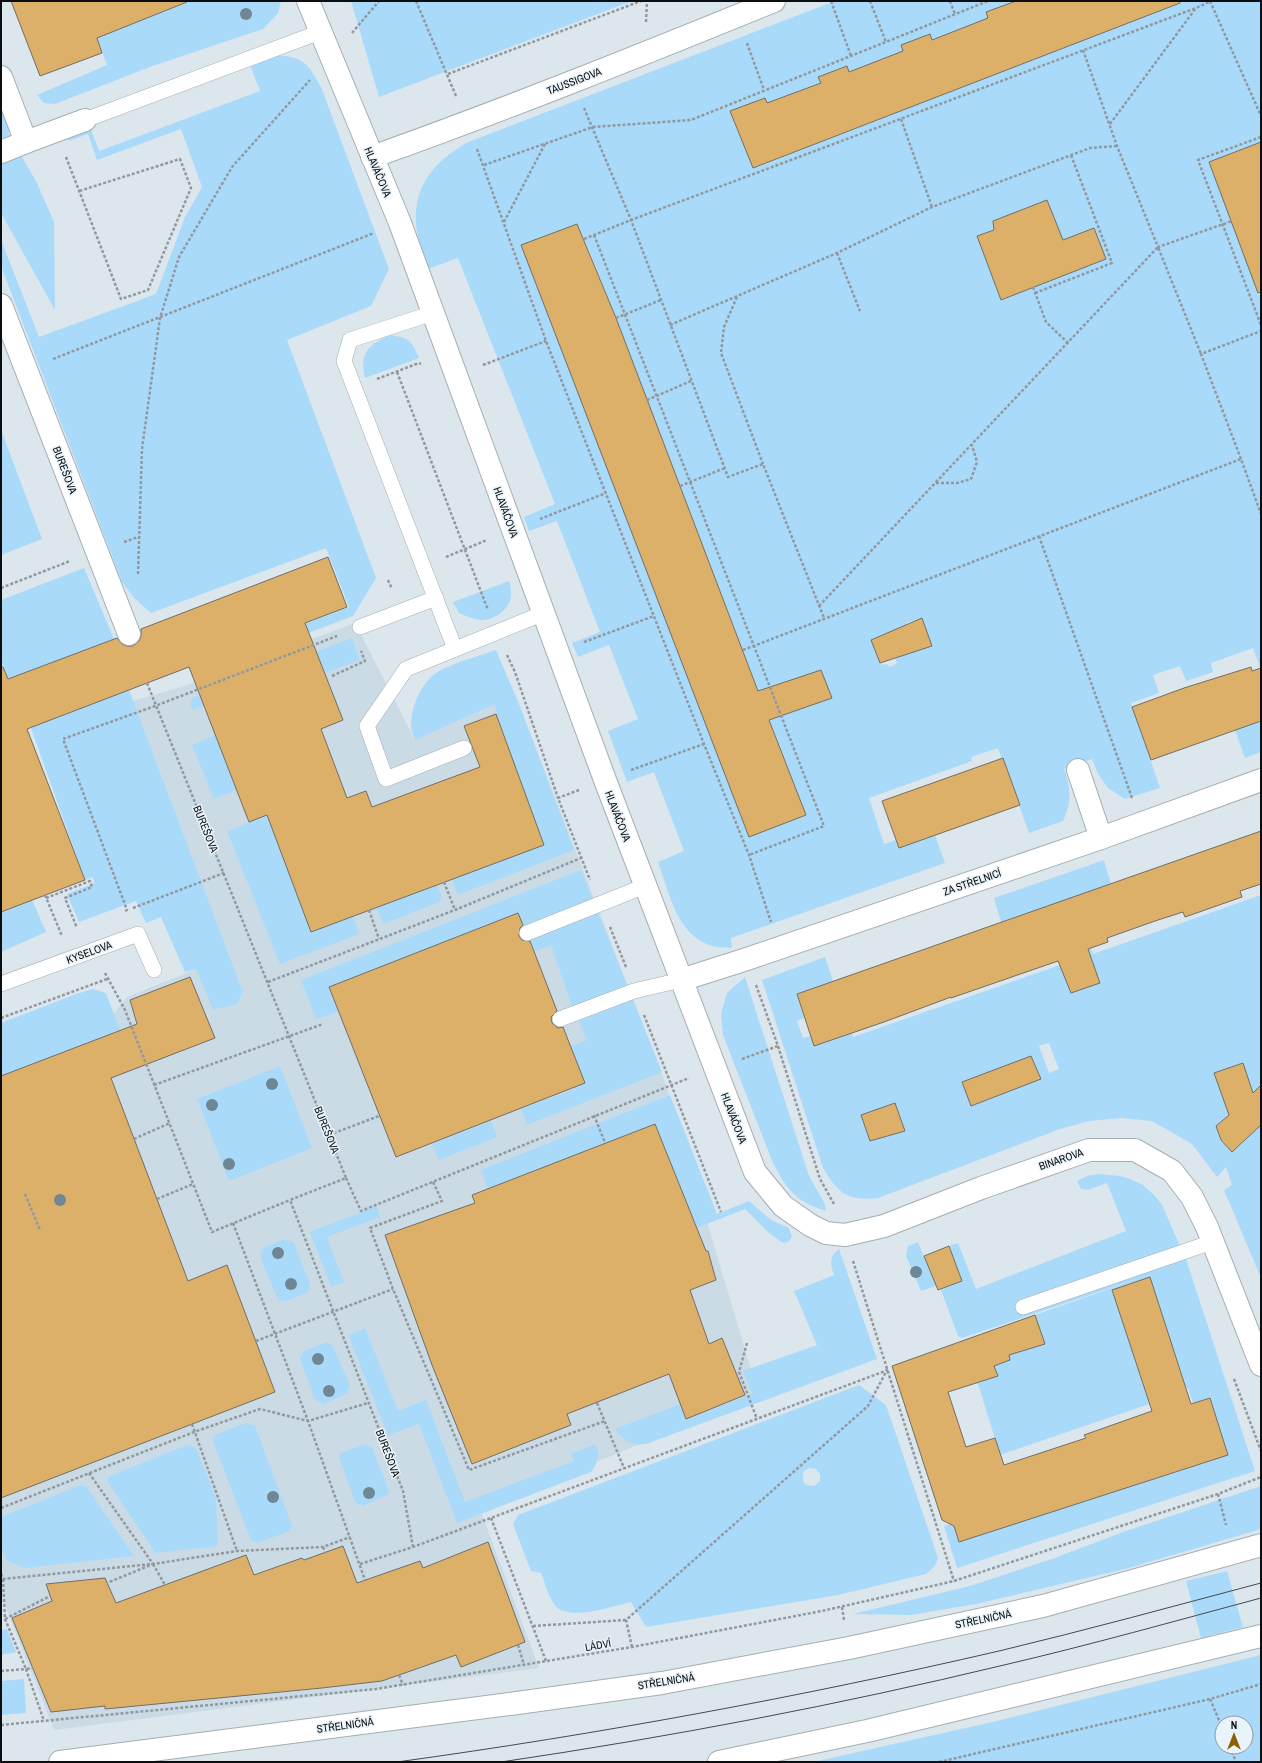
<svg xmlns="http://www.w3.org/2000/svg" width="1262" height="1763" viewBox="0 0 1262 1763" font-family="'Archivo Narrow',sans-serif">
<rect width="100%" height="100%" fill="#dce6ed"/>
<polygon fill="#cadbe6" points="355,623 415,740 515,694 665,1082 759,1396 480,1509 539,1668 54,1730 1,1595 1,1066 100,1032 127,997 196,969 213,1010 237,1004 243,992 133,701 184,686"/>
<g fill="#aadafa" fill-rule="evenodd">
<polygon points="191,1 281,1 278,13 263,29 150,67 55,104 44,103 37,95 107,65 97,38"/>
<polygon points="351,1 632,1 379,97"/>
<path d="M835,1H1032L932,40L930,34L903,51L849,72L847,67L819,78L821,83L767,103L765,98L734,110V121L753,166L758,167L814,145L1185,1H1261V142L1209,162L1261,299V670L1253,648L1211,663L1213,672L1186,681L1180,666L1153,675L1159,693L1131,703L1160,788L1125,799L1108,788L1098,774L1092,759L1064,769C1071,788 1072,802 1063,821L1029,833L998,748L971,757L972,761L869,798L884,844L896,840L899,848L935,835L945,863L731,938L732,948C726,947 719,948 713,946C677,937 669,892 658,862L684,851L654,772L627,782L608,731L638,719L609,645L578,657L572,643L600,632L557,521L529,531L524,517L555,504L458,258L428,269C425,255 416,236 416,222C414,184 436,161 466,143ZM1047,200L1055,222L1010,260L1094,228L1106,259L1002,300L977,236L996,229L993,221ZM577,224L589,250L616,318L806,815L749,837L522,245ZM922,618L932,646L915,651L906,623ZM886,633L897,663L890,667L887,664L881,665L871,640Z"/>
<path d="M275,55C305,57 307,63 321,87L389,269L371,306L287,340L376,578L353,616L285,642L281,633L349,607L326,548L151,613L134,598L122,582L1,266V240L39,337L156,294L185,217L202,187L181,129L97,160L88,134L69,141L66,135L90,127L99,151L260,91L250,65Z"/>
<polygon points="1,105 12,131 8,133 37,183 54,222 55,310 1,213"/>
<path d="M390,335C411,339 410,339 419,358L365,378C359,353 368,345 390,335Z"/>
<polygon points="1,430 42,539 1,555"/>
<polygon points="84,568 114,639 8,680 1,661 1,600"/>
<path d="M509,581C510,585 511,590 511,594C512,608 494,621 480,620C473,619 466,616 459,613L453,602Z"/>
<polygon points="352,638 360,660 325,673 320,661 192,710 190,703 193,698"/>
<path d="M496,650L521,709L574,850L458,895L452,879L544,845L496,714L495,704L415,740C414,736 411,730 411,726C411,704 423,678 443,669C460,661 479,656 496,650Z"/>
<polygon points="129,690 243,992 237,1004 213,1010 196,969 185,972 161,917 146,923 136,901 79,922 67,894 95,883 92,877 85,880 31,728"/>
<polygon points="1261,721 1261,752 1245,758 1235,730"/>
<polygon points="215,735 236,790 214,799 192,745"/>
<polygon points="337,788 278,842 311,931 353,916 359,934 280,964 227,831"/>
<path d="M1104,860L1111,884L1088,938L1093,954L1261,895V1085L1216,1126L1221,1140L1232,1152L1261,1125V1278L1224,1190L1232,1185L1226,1167L1217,1177L1192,1144L1152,1121L1121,1118L1089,1121L1060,1129L878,1198C847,1201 839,1194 823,1168L762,980L825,957L833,981L797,995L804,1018L797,1021L803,1038L810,1036L814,1046L826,1042L849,1028L853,1037L1066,963L1036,922L1032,911L1001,922L994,898ZM1060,966L1085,988L1071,993ZM1049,1043L1059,1069L1049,1073L1039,1046ZM1031,1056L1041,1079L1016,1089L1007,1065ZM1242,1063L1247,1077L1219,1087L1214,1073ZM993,1075L1000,1095L971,1106L962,1082L977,1076ZM895,1103L905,1131L870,1141L861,1115Z"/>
<polygon points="581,870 662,1072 527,1125 521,1109 575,1089 559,1051 587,1040 569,998 551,945 523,956 329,987 338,1012 316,1019 301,980"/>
<polygon points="437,885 442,897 439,902 383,924 376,907"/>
<polygon points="1,900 32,900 46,932 1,952"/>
<path d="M745,977L809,1176L825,1204L826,1211C795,1201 788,1191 773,1163L723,1035L721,1014L727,993Z"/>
<polygon points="93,989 106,993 120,1030 1,1076 1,1023 76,994"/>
<polygon points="280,1066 312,1148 229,1181 197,1099"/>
<polygon points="670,1095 717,1214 749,1201 771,1220 789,1228 792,1237 788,1242 783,1243 769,1233 745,1209 697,1228 655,1124 488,1189 481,1170"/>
<polygon points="491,1121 497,1137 439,1160 432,1144"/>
<path d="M1098,1174L1121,1176L1132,1180L1143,1185L1154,1195L1162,1205L1187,1262L1255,1471L957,1568L944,1526L953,1523L960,1541L1228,1455L1210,1398L1193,1403L1188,1388L1163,1396L1164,1399L1000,1455L978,1384L975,1383L997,1375L994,1366L1010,1360L1000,1328L1007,1325L1016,1353L1044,1344L1035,1315L1149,1275L962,1338L958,1336L941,1290L962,1281L949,1246L958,1243L976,1289L1126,1231L1107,1183L1088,1190L1081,1189L1077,1181L1087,1176ZM1149,1277L1184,1381L1146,1394L1112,1290Z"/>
<polygon points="377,1206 380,1217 327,1237 344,1282 331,1287 310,1232"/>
<polygon points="285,1239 294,1243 310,1284 307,1293 285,1301 281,1301 277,1298 261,1259 261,1252 265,1247"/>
<polygon points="918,1242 936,1286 921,1291 906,1256 908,1246"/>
<path d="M839,1249L877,1359L646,1444C629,1445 626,1441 615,1429L680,1404L686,1419L752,1394L743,1371L817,1345L794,1291L834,1275C830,1264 829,1257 839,1249Z"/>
<polygon points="365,1328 398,1411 426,1400 465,1502 574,1461 571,1454 595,1444 599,1453 595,1466 591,1472 457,1523 419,1424 388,1435 348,1335"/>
<polygon points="326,1342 332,1345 350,1385 347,1394 323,1404 315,1400 300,1359 304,1351"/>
<path d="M859,1385L886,1405L938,1558L935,1566L926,1574L838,1595L646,1627L631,1602C613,1606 566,1623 554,1604C548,1596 545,1582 541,1573L531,1571L513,1524L518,1515ZM809,1468L816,1469L820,1474V1481L814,1486L806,1485L803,1481V1472Z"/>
<polygon points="246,1423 255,1426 292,1526 290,1531 257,1543 251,1540 212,1439 217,1434"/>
<polygon points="365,1444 372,1447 389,1491 388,1494 363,1506 355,1502 339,1457 341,1453"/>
<polygon points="187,1445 196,1448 216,1499 218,1546 156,1553 108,1483 108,1479 110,1476"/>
<polygon points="78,1486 86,1486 134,1556 24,1568 6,1560 1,1547 1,1517"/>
<polygon points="1261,1486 1261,1528 1258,1530 1125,1569 976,1604 911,1615 853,1614 970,1586 1052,1559 1123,1532"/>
<polygon points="1227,1571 1243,1627 1201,1638 1186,1581"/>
<polygon points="7,1629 16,1652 1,1655 1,1630"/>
<path d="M1261,1655V1762H813L997,1721ZM1222,1723H1246V1747H1222Z"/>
<polygon points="24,1679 26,1713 1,1715 1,1681"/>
</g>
<g fill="#ddb06a" stroke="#726d64">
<polygon points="11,1 187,1 187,2 97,38 102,53 40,76"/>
<polygon points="1016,1 1180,1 1180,3 753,168 730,111 765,98 767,103 821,83 818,77 847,66 849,72 903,51 901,45 930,34 932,40 988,18 986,12"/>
<polygon points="1261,142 1261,292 1258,293 1209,162"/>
<polygon points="1047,200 1063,240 1094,228 1106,259 1001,300 977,236 994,230 993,221"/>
<polygon points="577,224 616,318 758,691 821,670 832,698 769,720 806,815 749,837 521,245"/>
<polygon points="328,557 347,607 305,623 343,720 321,729 347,798 366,791 372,807 480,767 464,726 496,714 544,845 311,932 267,815 249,822 189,667 27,729 85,880 1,912 1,667 3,667 8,679 117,638 122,644 127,646 133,646 139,641 141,636 141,629"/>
<polygon points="922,618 932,646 880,663 871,640"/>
<polygon points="1251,667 1252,671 1261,668 1261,721 1151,760 1132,707 1184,688"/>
<polygon points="1003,758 1020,805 899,848 882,801"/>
<polygon points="1261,831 1261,884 1240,891 1242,897 1185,917 1183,912 1158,920 1107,938 1108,942 1088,949 1100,983 1071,993 1058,961 951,998 951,997 884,1022 814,1046 797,994"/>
<polygon points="518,913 523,925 520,928 519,936 522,940 530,941 557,1011 551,1017 552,1023 558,1028 563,1027 585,1083 396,1157 329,987"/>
<polygon points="190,977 215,1038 111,1078 188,1281 227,1265 275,1392 1,1498 1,1076 137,1024 130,1000"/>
<polygon points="1031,1056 1041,1079 971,1106 962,1082"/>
<polygon points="1243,1063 1253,1093 1261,1085 1261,1125 1232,1152 1221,1140 1216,1126 1229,1115 1214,1073"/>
<polygon points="895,1103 905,1131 870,1141 861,1115"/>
<polygon points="655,1124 706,1251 708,1251 716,1280 690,1290 709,1344 722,1338 745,1395 686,1419 669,1374 567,1414 571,1425 472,1464 432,1365 385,1235 475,1203 472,1195"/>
<polygon points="949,1246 962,1281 938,1290 924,1256"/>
<polygon points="1150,1277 1191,1404 1210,1398 1228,1455 959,1542 954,1526 942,1520 892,1366 1035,1315 1045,1344 1009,1355 1010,1360 994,1366 998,1376 948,1392 966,1447 995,1438 1004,1465 1086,1438 1084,1435 1152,1411 1112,1290"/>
<polygon points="488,1542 525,1642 461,1667 456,1655 382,1681 322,1688 105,1709 105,1706 51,1712 12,1618 52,1601 46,1584 105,1578 116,1603 246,1555 254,1575 302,1558 304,1560 343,1546 357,1583 420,1561 423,1568"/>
</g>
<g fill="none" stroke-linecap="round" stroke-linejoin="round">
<g stroke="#a4aeb4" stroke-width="16">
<g id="service">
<polyline points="85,120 320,32"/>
<polyline points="433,313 350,340 344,361 455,649"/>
<polyline points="360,627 436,598"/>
<polyline points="464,748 386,779 367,726 406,669 544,613"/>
<polyline points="527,933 645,886"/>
<polyline points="1,984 138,934 154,970"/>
<polyline points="560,1019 634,991 681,980"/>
<polyline points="1023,1307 1212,1242"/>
</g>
</g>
<g stroke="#a4aeb4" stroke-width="24">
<g id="pedestrian">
<polyline points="1,77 26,142 85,120"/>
<polyline points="1,152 26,142"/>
<polyline points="1,305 129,634"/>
</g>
</g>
<g stroke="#a4aeb4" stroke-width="24">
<g id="minor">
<polyline points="308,1 400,223 605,780 755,1172 783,1206 810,1225 826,1233 845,1235 884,1226 981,1188 1089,1150 1135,1150 1172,1171 1192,1197 1207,1227 1261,1365"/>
<path d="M372,157C507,109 641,55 774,1"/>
<polyline points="1078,770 1101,838"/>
<polyline points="681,980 747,959 1101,838 1261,780"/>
</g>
</g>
<g stroke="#a4aeb4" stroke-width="24">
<g id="secondary">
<polyline points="60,1762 510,1704 662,1683 849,1648 1043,1606 1261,1545"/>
<polyline points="719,1762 867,1731 1261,1636"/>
</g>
</g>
<g stroke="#91999f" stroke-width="2.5" stroke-dasharray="3 2" stroke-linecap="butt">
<polyline points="416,1 456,96"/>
<polyline points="831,1 851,56"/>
<polyline points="870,1 886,42"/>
<polyline points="950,1 955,14"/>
<polyline points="1210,1 1261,116"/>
<polyline points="646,22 647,1"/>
<polyline points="352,33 379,1"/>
<polyline points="747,43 764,90"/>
<polyline points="1083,50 1117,146 1158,247 1232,221"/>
<polyline points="448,74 641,1"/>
<polyline points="584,108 631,220 728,477 763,464 824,618"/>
<polyline points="901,119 932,207"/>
<polyline points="1110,124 1196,8"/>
<polyline points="1261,137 1198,160 1261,325"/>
<polyline points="477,149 546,341 704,744 749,855 771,922"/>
<polyline points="66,157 121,299 148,290 191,188 180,159 79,191"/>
<polyline points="484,165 593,127 691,120 988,1"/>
<polyline points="504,222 545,144"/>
<polyline points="594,235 824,826 749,855"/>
<polyline points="584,239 631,220 1196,8 1211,1"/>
<polyline points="837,253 860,311"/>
<polyline points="1033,287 1046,322 1068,343"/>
<polyline points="1035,293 1112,263 1071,155"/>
<polyline points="737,297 724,327 721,353 763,464"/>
<polyline points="616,318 661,300"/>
<polyline points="670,325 837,253 932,207 1090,148 1117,146"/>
<polyline points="53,359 374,233"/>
<polyline points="483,365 546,341"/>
<polyline points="397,372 488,610"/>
<polyline points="377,379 419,363 421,364"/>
<polyline points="647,400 691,381"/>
<polyline points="1241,459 1201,354 1261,331"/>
<polyline points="936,483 957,483 971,479 977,462 972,445"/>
<polyline points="680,486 725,468"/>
<polyline points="540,519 606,493"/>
<polyline points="1039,536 1132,798"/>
<polyline points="124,542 138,537"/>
<polyline points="446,557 487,540"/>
<polyline points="138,574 142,449 160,318 179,257 232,167 310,80"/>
<polyline points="388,580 392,589"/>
<polyline points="1,588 70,561"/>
<polyline points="819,606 1158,247 1201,354"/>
<polyline points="584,642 654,616"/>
<polyline points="743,650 1241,459 1261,514"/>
<polyline points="507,655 515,672 558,798"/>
<polyline points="332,676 365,661 361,651"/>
<polyline points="147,683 346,1178 290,1200 403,1491 413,1547"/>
<polyline points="631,770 704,744"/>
<polyline points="579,790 558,798 590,880"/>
<polyline points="444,882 455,910"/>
<polyline points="45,895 62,936"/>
<polyline points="46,898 90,881 92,887 65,898 77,928"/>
<polyline points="133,908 224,873"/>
<polyline points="369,910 379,939"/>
<polyline points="125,911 127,910 63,739 155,706 337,636"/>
<polyline points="610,927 626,967"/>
<polyline points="105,973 125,1010 212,1232 290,1200"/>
<polyline points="268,982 455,910 581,858"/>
<polyline points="756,985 778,1046 820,1179 834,1204"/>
<polyline points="644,1015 721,1212"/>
<polyline points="1,1018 107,979"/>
<polyline points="742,1059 778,1046"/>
<polyline points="154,1085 323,1024"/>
<polyline points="594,1115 605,1143"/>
<polyline points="329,1135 379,1116"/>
<polyline points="134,1139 170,1123"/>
<polyline points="346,1178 361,1211 689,1078"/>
<polyline points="433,1182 442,1201 370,1228 393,1289 469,1470 605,1421"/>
<polyline points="25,1194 40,1230"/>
<polyline points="157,1199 193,1184"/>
<polyline points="233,1223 308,1421 365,1580"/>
<polyline points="853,1261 954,1581"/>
<polyline points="256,1341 393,1289"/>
<polyline points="747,1343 739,1372 757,1419"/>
<polyline points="1234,1379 1261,1451"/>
<polyline points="597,1403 624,1468"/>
<polyline points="192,1424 237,1551"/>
<polyline points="89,1473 153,1564 107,1583"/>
<polyline points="1218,1494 1226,1525"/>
<polyline points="1,1508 194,1432 260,1409 308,1421 368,1403"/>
<polyline points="491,1518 546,1661"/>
<polyline points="323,1547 326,1553"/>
<polyline points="153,1564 165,1585"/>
<polyline points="360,1564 413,1547 888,1370"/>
<polyline points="1,1574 3,1579 153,1564 237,1551 323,1547 350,1537"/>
<polyline points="3,1579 5,1619 26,1669 33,1668"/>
<polyline points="842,1607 844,1620"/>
<polyline points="5,1619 50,1596"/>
<polyline points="533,1626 626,1620"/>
<polyline points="518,1645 524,1665"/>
<polyline points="632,1647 626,1620 868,1406 887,1370"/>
<polyline points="1,1671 26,1669 44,1721"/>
<polyline points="399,1675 403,1685"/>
<polyline points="1210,1699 1222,1727"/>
<polyline points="1,1725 376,1689 632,1647 822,1611 954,1581 1218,1494 1261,1477"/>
<polyline points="1230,1747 1236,1762"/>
<polyline points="939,1762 1210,1699 1261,1684"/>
</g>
<use href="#service" stroke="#fff" stroke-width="15"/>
<use href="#pedestrian" stroke="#fff" stroke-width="22"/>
<use href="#minor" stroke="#fff" stroke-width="22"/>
<use href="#secondary" stroke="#fff" stroke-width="22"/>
<g stroke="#454a4e" stroke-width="1">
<path d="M397,1762C600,1734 800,1697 999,1651C1087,1630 1174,1606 1261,1583"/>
<path d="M501,1762C670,1737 838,1705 1004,1665C1090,1645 1175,1621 1261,1598"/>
</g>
</g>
<g fill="#6f8694">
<circle cx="246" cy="14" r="6"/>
<circle cx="272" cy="1084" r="6"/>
<circle cx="212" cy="1105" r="6"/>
<circle cx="229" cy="1164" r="6"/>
<circle cx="60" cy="1200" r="6"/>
<circle cx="278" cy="1253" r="6"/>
<circle cx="916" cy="1272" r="6"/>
<circle cx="291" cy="1284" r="6"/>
<circle cx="318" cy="1359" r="6"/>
<circle cx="329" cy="1391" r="6"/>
<circle cx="369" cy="1493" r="6"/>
<circle cx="273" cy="1497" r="6"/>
</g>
<g text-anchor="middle" stroke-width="3" stroke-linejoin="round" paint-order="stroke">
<g font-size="11" fill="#0a0e10" stroke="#e9f3fa">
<text transform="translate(574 81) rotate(-21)" y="4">TAUSSIGOVA</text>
<text transform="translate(378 172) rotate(67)" y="4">HLAVÁČOVA</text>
<text transform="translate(65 470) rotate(69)" y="4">BUREŠOVA</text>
<text transform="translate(506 512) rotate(70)" y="4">HLAVÁČOVA</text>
<text transform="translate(618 816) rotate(69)" y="4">HLAVÁČOVA</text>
<text transform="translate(206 829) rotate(68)" y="4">BUREŠOVA</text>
<text transform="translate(972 882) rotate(-19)" y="4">ZA STŘELNICÍ</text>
<text transform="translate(89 952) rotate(-20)" y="4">KYSELOVA</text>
<text transform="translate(734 1118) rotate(69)" y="4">HLAVÁČOVA</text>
<text transform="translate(327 1130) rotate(68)" y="4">BUREŠOVA</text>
<text transform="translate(1061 1159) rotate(-19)" y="4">BINAROVA</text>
<text transform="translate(388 1453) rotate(69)" y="4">BUREŠOVA</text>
<text transform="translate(983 1619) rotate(-12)" y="4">STŘELNIČNÁ</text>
<text transform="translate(598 1645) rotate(-10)" y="4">LÁDVÍ</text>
<text transform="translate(666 1681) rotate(-9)" y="4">STŘELNIČNÁ</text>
<text transform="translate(345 1725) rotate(-8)" y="4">STŘELNIČNÁ</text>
</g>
</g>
<rect width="1262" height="1763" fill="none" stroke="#0a0e10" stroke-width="4"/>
<g transform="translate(1234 1735)"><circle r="19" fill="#e9f3fa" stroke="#90979c"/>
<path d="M0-3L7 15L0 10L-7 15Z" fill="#8c6104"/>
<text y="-6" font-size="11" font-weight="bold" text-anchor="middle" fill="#0a0e10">N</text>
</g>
</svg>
